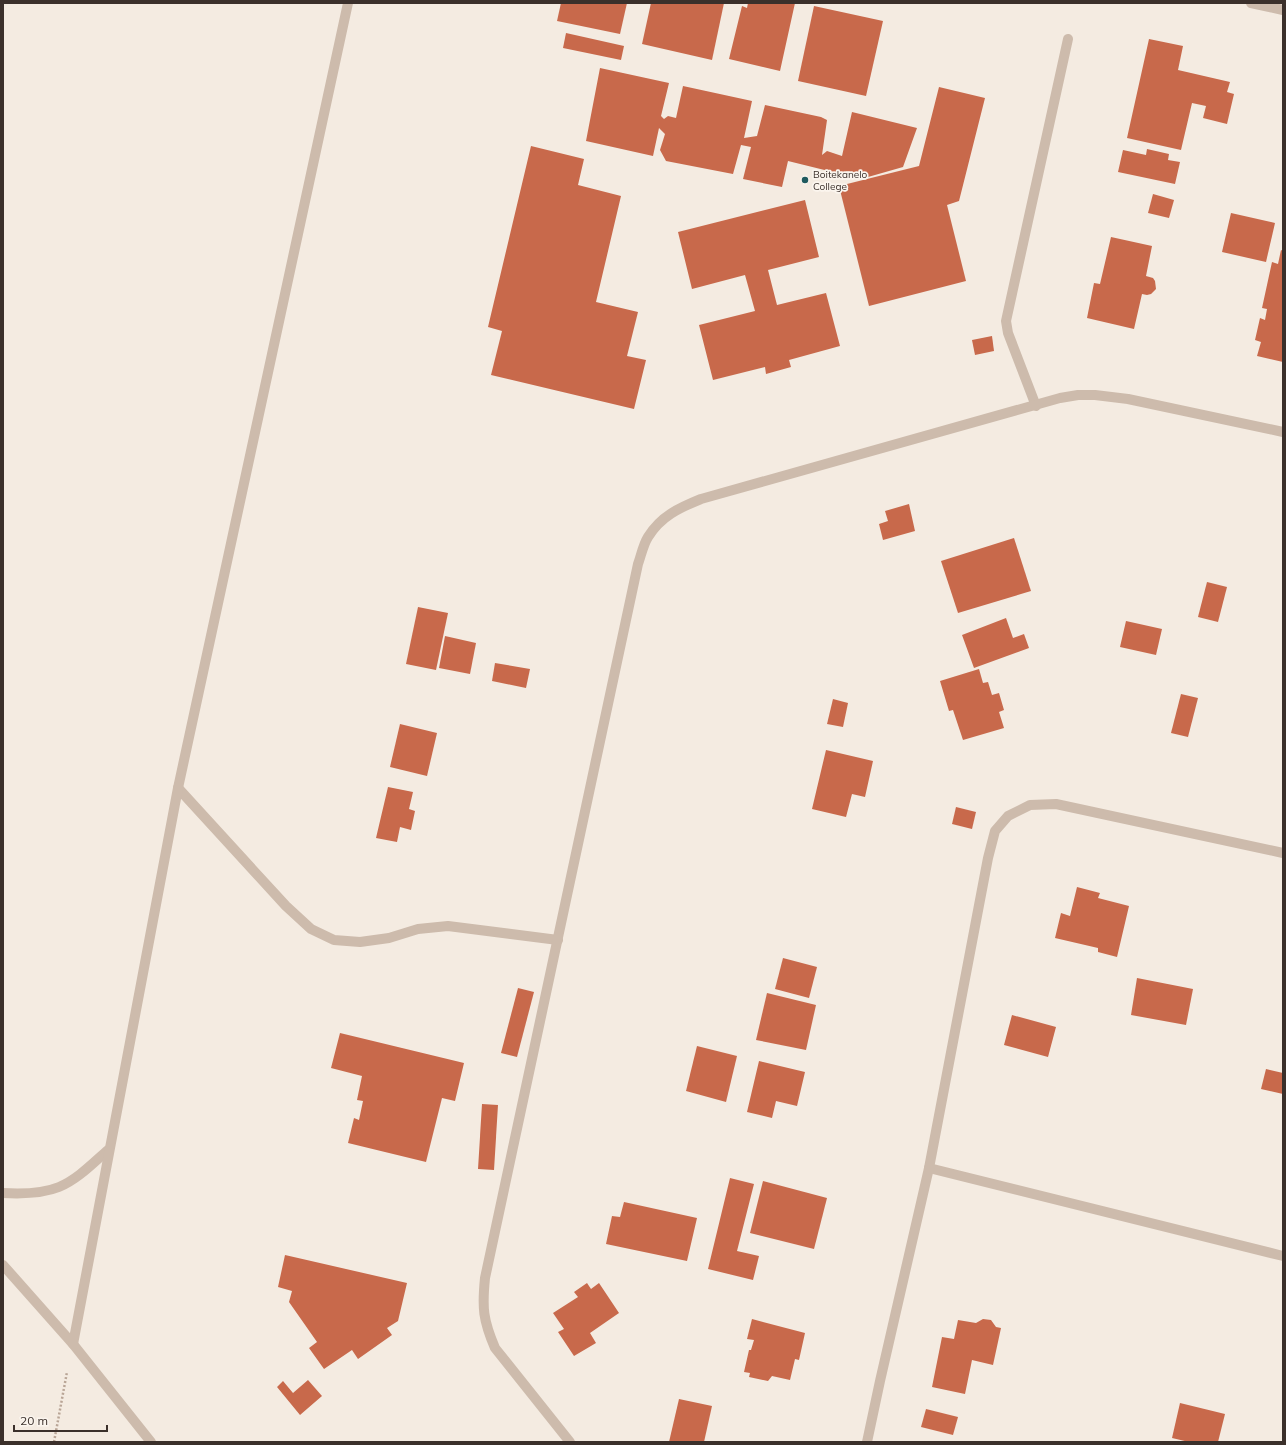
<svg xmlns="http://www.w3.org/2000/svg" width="1286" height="1445" viewBox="0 0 1286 1445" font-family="Mulish,sans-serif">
<rect width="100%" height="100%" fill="#f4ebe1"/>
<g fill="#c8694b">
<polygon points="561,3 627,3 620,34 557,21"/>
<polygon points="651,3 724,3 712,60 642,44"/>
<polygon points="748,3 795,3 780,71 729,59 742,6 747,8"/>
<polygon points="814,6 883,21 866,96 798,81"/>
<polygon points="566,33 624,46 621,60 563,48"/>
<polygon points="1149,39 1183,46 1178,70 1230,82 1227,92 1234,94 1227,124 1203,118 1206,106 1192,103 1181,150 1127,138"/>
<polygon points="600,68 669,83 661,116 664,119 668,116 676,118 683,86 752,101 744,138 757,136 765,105 821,117 827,120 822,155 827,151 842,156 852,112 917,128 903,167 861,179 788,161 782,187 743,179 751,147 741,145 733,174 666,161 660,150 665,134 659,128 653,156 586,141"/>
<polygon points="939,87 985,98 959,201 947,205 966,281 869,306 839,186 919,166"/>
<polygon points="531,146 584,159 578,185 621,196 596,302 638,312 627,356 646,360 634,409 491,375 502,331 488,327"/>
<polygon points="1147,149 1169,154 1168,160 1180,162 1175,184 1118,172 1123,150 1146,155"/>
<polygon points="1153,194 1174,200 1169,218 1148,213"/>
<polygon points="805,200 819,257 768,270 777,305 826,293 840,346 789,360 791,367 766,374 765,367 713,380 699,325 755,311 745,275 692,289 678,232"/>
<polygon points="1231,213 1275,223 1266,262 1222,252"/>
<polygon points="1111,237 1152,246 1146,276 1153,278 1155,281 1156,289 1151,294 1147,295 1142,294 1134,329 1087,318 1094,283 1100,284"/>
<polygon points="1281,250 1283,251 1283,362 1257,356 1261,342 1255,340 1260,318 1265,320 1267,309 1262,308 1272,262 1278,264"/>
<polygon points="992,336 994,351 975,355 972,340"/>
<polygon points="909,504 915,531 883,540 879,524 888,521 885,511"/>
<polygon points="1014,538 1031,591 958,613 941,561"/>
<polygon points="1207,582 1227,587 1218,622 1198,617"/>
<polygon points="418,607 448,613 436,670 406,664"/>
<polygon points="1006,618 1013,638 1024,634 1029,648 974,668 962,635"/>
<polygon points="1126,621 1162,629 1156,655 1120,647"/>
<polygon points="445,636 476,643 470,674 439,668"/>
<polygon points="495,663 530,669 526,688 492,681"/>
<polygon points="979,669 983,683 988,682 992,695 999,693 1004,710 999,712 1004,728 963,740 953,710 949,711 940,681"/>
<polygon points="1181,694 1198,698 1188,737 1171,733"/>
<polygon points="833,699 848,703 843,727 827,724"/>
<polygon points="400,724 437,733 427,776 390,767"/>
<polygon points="826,750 873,761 865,797 852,794 846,817 812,809"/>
<polygon points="388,787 413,792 409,809 415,811 411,830 400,827 397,842 376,838"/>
<polygon points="956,807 976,812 972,829 952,824"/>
<polygon points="1077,887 1100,893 1098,898 1129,906 1117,957 1098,952 1098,948 1055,938 1061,913 1070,916"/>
<polygon points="783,958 817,967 809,998 775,989"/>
<polygon points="1137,978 1193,989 1186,1025 1131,1015"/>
<polygon points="518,988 534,992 517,1057 501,1053"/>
<polygon points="767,993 816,1005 806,1050 756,1040"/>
<polygon points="1012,1015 1056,1027 1048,1057 1004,1045"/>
<polygon points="340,1033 464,1063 455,1101 442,1098 426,1162 348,1143 354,1118 359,1120 363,1101 357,1100 362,1076 331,1068"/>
<polygon points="697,1046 737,1056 726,1102 686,1091"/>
<polygon points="759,1061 805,1072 797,1106 776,1101 772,1118 747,1112"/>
<polygon points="1266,1069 1283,1073 1283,1094 1261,1089"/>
<polygon points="482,1104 498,1105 494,1170 478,1169"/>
<polygon points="730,1178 754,1184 737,1251 759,1256 753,1280 708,1269"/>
<polygon points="763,1181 827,1198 814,1249 750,1233"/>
<polygon points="624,1202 697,1218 687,1261 606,1244 612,1216 620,1217"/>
<polygon points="285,1255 407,1283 398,1321 387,1328 392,1335 358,1359 352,1350 324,1369 309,1348 317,1342 289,1302 292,1291 278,1287"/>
<polygon points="587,1283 591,1289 599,1283 619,1313 590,1333 596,1343 574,1356 558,1332 564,1329 553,1313 578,1297 574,1292"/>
<polygon points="752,1319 805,1333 799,1360 795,1359 790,1380 772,1376 768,1381 749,1377 750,1373 744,1372 749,1350 751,1350 754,1340 747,1339"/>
<polygon points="983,1319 991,1320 996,1327 1001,1328 993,1365 972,1360 965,1394 932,1387 942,1337 954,1339 958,1320 976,1323"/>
<polygon points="308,1380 322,1396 300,1415 277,1387 283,1381 293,1393"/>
<polygon points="679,1399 712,1406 704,1442 669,1442"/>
<polygon points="1180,1403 1225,1414 1218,1442 1189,1442 1172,1438"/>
<polygon points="926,1409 958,1417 953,1435 921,1427"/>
</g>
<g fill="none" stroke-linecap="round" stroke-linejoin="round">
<polyline stroke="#b9a596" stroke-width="2.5" stroke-dasharray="2 2" stroke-linecap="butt" points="54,1442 67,1372"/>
<g stroke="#cdbbac" stroke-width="10">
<polyline points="1251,3 1283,10"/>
<polyline points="1036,406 1008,333 1006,321 1068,39"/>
<polyline points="178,788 286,906 311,929 334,940 360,942 389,938 418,929 448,926 558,940"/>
<polyline points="929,1168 1283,1256"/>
<path d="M3,1193C21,1194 42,1194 59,1187C78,1179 93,1163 108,1150"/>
<polyline points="3,1265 73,1344 151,1442"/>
<polyline points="73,1344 178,788 348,3"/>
<path d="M570,1442L495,1348C483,1320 482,1308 485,1278L638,564C641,556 643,545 648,537C661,516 679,508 701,499L1060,398L1078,395H1095L1128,399L1283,432"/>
<polyline points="867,1442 880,1381 929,1168 988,858 995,831 1008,816 1030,805 1056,804 1283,853"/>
</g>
</g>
<circle fill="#1f5a5e" stroke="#fbf5ee" stroke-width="1.5" cx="805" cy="180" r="4"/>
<g text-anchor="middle" stroke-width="3.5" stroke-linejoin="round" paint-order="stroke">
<g font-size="10" fill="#3b302b" stroke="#fbf5ee" text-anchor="start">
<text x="813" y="178">Boitekanelo<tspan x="813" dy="12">College</tspan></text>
</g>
</g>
<rect width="1286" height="1445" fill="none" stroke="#3b302b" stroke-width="8"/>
<path d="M14 1425v6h93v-6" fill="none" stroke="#3b302b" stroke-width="2"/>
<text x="20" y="1425" font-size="12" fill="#3b302b" stroke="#fbf5ee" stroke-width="3" paint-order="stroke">20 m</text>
</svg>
